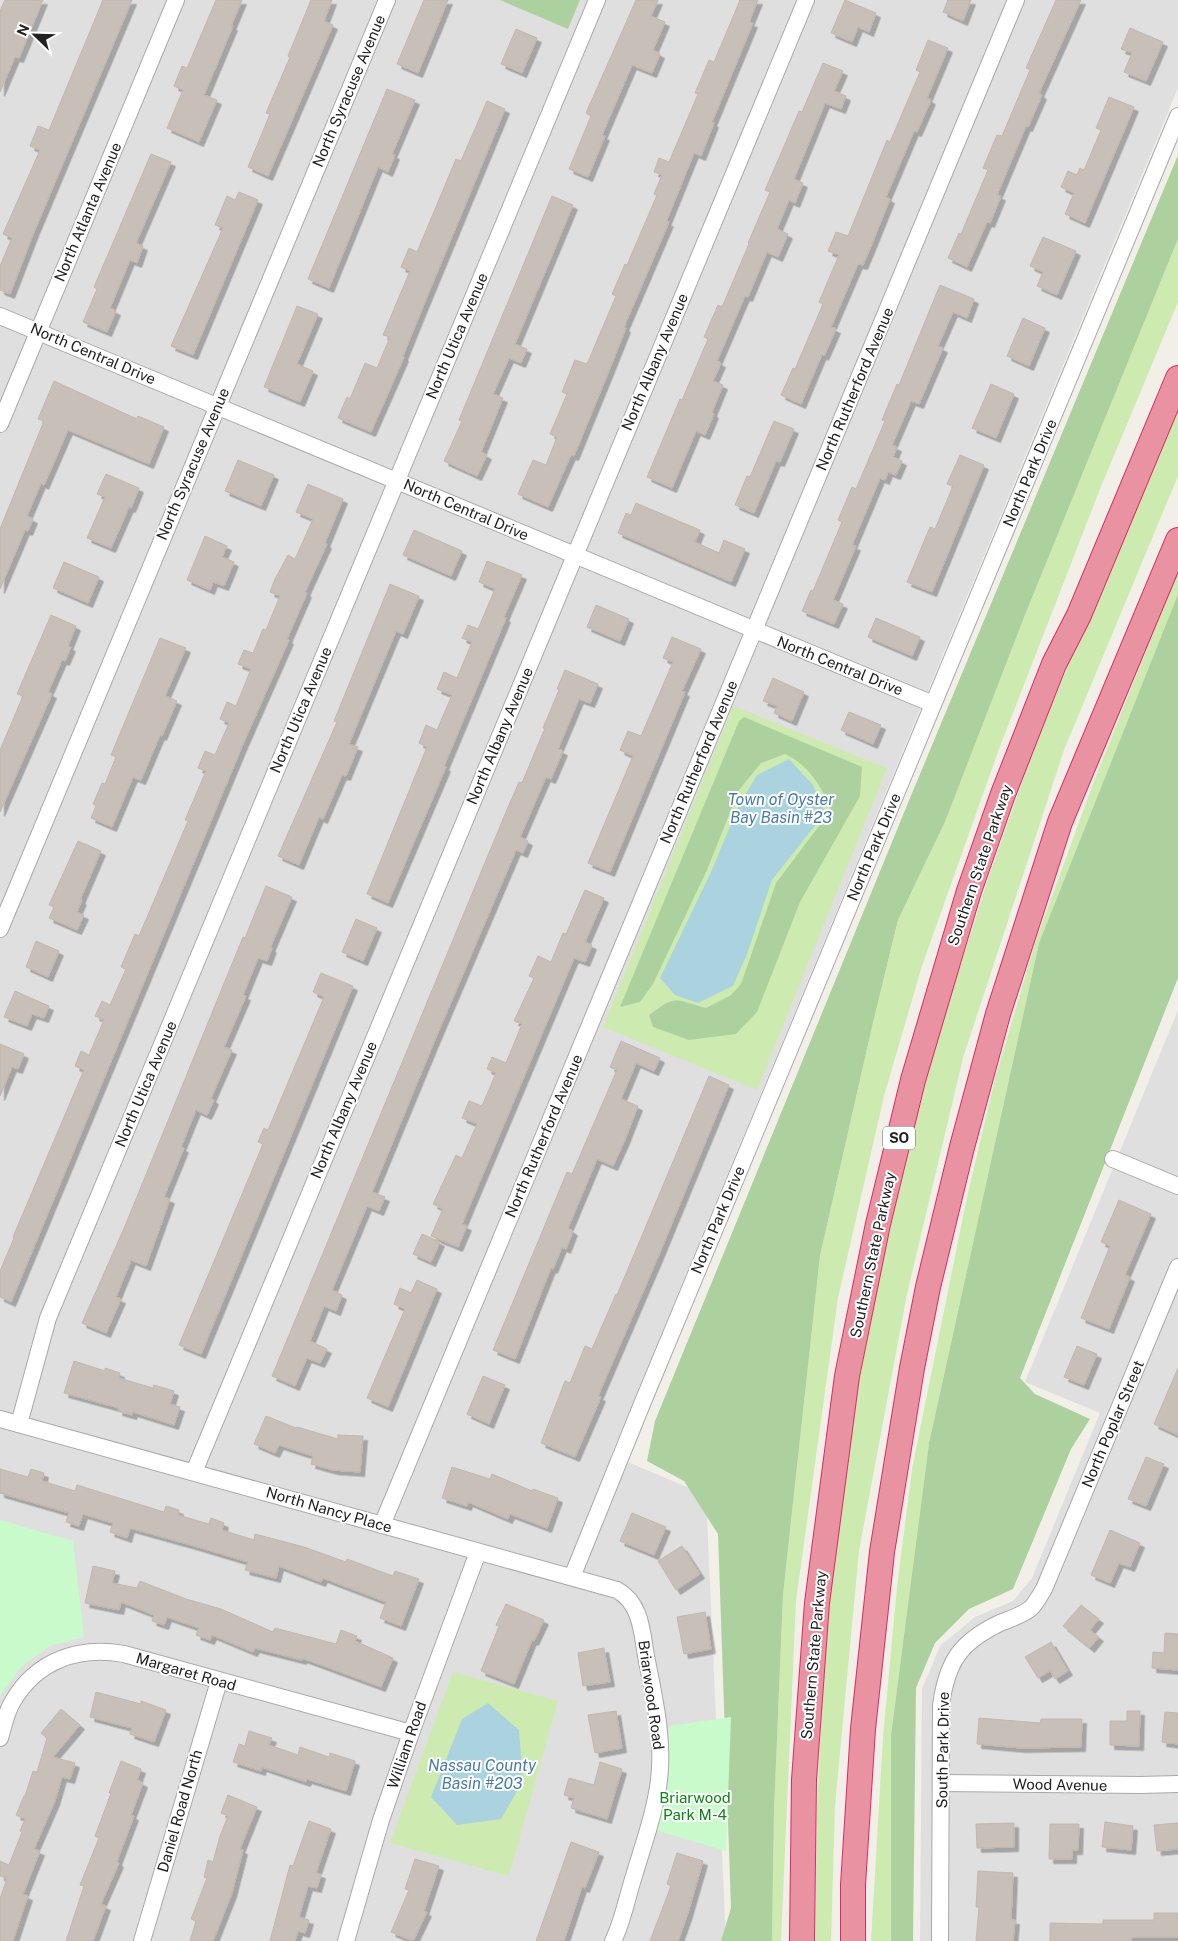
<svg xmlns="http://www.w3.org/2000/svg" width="1178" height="1941" viewBox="0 0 1178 1941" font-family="'Public Sans',sans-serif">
<defs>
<filter id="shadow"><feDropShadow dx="4.5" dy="4.5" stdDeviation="0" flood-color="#0004"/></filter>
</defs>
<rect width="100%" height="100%" fill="#f2efe9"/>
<g fill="#e0dfdf">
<polygon points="0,0 1178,0 1178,88 611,1455 706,1495 726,1941 0,1941"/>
<polygon points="1178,1010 1178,1941 920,1941 922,1689 940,1646 975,1617 1013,1601 1032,1578 1100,1413 1025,1382"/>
</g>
<g fill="#cdebb0">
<polygon points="1178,239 1178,302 1100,489 999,749 922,966 884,1096 838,1298 796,1601 781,1941 772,1941 774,1812 783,1595 820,1256 872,1027 898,920 945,822 1025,615"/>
<polygon points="1178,401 1178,476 1064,750 963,1058 907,1294 859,1551 835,1806 831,1941 815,1941 817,1804 824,1668 835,1544 853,1415 877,1282 902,1165 935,1046 987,882 1038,737"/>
<polygon points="1178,572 1178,594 1039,943 929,1443 891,1735 891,1941 871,1941 883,1737 897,1587 912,1469 967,1197 995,1079 1036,940 1094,781"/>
<polygon points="733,706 887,768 757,1090 603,1027"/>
<polygon points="453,1672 558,1701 509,1876 390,1843"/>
</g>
<g fill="#add19e">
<polygon points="500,0 580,0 568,29"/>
<polygon points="1178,155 1178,239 1025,615 945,822 898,920 872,1027 820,1256 783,1595 774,1812 772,1941 721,1941 731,1908 718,1534 684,1481 647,1461 655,1421 910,798"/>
<polygon points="1178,594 1178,978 1020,1378 1035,1394 1090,1419 1071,1449 1013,1589 969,1609 935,1643 916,1688 913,1941 891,1941 891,1735 929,1443 1039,943"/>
<path d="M744,717L862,767L860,796L800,902L757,1012L736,1034L689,1040L653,1027L649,1015C677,994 674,1000 706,1008L731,995L741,984L776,883L831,810C822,787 809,765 785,754L761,763L739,790L707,870L653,984L640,1002L620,1007L739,721Z"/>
</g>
<g fill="#c8facc">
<polygon points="0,1520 73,1541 84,1637 50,1646 21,1667 0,1696"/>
<polygon points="731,1717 726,1851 655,1830 667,1789 669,1726"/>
</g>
<g fill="#aad3df">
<polygon points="789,759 813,785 825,813 772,880 747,954 733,986 698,1003 675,995 660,978 711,872 738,807 757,775"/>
<polygon points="488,1703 519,1730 523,1781 501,1819 457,1825 431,1797 462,1719"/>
</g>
<g fill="#c7bfb8" stroke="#c4b6ab" filter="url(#shadow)">
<polygon points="5,0 43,0 19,58 15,57 0,92 0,11"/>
<polygon points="103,0 132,0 34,232 10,294 0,290 0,266 12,238 3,234 40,150 30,146 38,126 49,130"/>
<polygon points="216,0 242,0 231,26 233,26 204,95 217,100 199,142 167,128 183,90 174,86 182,66 187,68"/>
<polygon points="311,0 332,0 324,21 333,25 268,176 248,167 270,114 266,113 290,57 288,56"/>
<polygon points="424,0 448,0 418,73 397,64"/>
<polygon points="636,0 658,0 651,16 665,22 653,50 660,54 652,73 632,65 602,135 605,136 588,177 569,169 591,116 586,113"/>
<polygon points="740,0 758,0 749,22 753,23 712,122 714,123 701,156 694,153 666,222 669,222 624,327 626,328 608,373 574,456 571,455 548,507 518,494 533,460 546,465 557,437 550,434 567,394 562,392 575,360 587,364 616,296 612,294 625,264 627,265 657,195 654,194 662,175 654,172 659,158 669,162 698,94 695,93 709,60 714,62"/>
<polygon points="845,0 876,13 869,32 858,27 852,42 831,33"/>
<polygon points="948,0 971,0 963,21 943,12"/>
<polygon points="1056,0 1081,0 1039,93 1042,95 1028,127 1026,126 997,195 1001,196 990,223 987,222 967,267 948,258 959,233 961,234 988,170 983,168 997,135 1002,136 1030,70 1026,68"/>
<polygon points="1130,28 1163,42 1146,81 1124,72 1132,53 1121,49"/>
<polygon points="516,29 537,38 522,73 501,64"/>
<polygon points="928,40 948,48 927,98 931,100 917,132 914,131 886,197 890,199 871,246 863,265 858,264 831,327 836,329 824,356 822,354 801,404 781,395 793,368 795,369 823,304 819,302 839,255 828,251 836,232 848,236 887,140 890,142 920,72 916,70"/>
<polygon points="823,63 843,71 834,91 846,96 841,109 825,103 794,179 803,183 795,203 789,200 777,229 788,234 778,257 767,252 748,297 745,296 717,361 721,363 713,381 723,385 712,412 714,414 705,435 696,431 672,488 647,477 680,399 682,400 708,339 704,337 718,305 722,307 749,244 748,243 770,192 765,190 785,144 799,111 802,112"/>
<polygon points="387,89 415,100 392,154 395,155 388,172 378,167 329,288 308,279"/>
<polygon points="1109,97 1134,107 1085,223 1065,214 1074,193 1061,187 1068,171 1077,175 1080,168 1084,170 1101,130 1096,128"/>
<polygon points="487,101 505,109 422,309 403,356 404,357 371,432 338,418 347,397 350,399 365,363 377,368 390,337 383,335 410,271 401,267 409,248 417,252 456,159 461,161"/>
<polygon points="151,154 171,162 136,243 143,246 137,263 130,260 110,308 116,311 107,332 83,322 97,289 94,287"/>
<polygon points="239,192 258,200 193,355 171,346 223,228 215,225 227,196 235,200"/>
<polygon points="552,196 573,205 515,344 527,349 521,363 509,358 493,394 503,398 481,452 487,455 477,476 444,461 462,421 459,420"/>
<polygon points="1043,237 1076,251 1057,295 1037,286 1043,272 1030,266"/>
<polygon points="940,285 974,299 967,318 953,312 938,346 943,348 919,404 911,401 892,445 897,447 893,457 902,461 896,475 888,472 885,480 880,478 852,545 856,546 833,600 843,604 834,624 802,611 811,590 813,591 842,522 838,520 852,487 856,489 885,421 882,420 897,384 899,385"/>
<polygon points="297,306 318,314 297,364 313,371 300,402 264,387"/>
<polygon points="1023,318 1045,328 1029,366 1007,356"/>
<polygon points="54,381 137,419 138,416 164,427 149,464 68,430 44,485 41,483 27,516 33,519 28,531 25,530 0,589 0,529 44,421 38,419"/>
<polygon points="991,384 1014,394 996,438 972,428"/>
<polygon points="774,421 794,429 780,462 776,461 754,513 735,505 747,476 750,477"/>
<polygon points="960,455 984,465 932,592 907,582 930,527 935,529 953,486 947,484"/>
<polygon points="238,460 274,475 261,506 225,491"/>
<polygon points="106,474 139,488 131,508 129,507 111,548 87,538 105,497 97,494"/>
<polygon points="308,484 343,499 325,543 327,544 305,592 307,593 287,639 289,640 243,744 11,1302 0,1297 0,1271 14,1238 13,1237 84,1070 75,1066 81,1051 89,1055 104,1020 95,1016 102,1001 110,1005 126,969 121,967 135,934 139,936 188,821 185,820 206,771 198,768 205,751 215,755 229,723 220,719 227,702 236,706 251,669 238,664 244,650 253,653 263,629 266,630 280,596 270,592 275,579 288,555 295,559 313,519 296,512"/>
<polygon points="636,503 700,530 695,542 719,553 724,540 745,549 731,582 618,533 626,513 631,515"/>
<polygon points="414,530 462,551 451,576 403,555"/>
<polygon points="205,536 227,546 222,557 234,562 224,586 213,582 210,590 187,580"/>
<polygon points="487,561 522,575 504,617 506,618 444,766 446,767 388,903 367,894 427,747 419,743 426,725 437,730 452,695 437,689 444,672 457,678 472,642 462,638 468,625 478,629 495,589 479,582"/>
<polygon points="64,562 99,577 88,603 53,588"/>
<polygon points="390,584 419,596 403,634 396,631 349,744 358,747 346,776 342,775 323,819 319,817 299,865 278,856 337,722 334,721"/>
<polygon points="596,605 629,619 620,641 587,627"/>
<polygon points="51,615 76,626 68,646 71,647 65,661 62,660 48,692 52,694 0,812 0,750 23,696 17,694"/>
<polygon points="876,618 920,637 912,656 868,637"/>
<polygon points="672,637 701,649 682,691 685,692 610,872 588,863 633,756 620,750 628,731 641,736 673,662 663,658"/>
<polygon points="160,638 186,648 165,696 177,701 162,736 160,735 141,780 133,777 112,827 91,818 96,806 93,804 102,783 105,784 116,757 111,755"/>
<polygon points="565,670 598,684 590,703 579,699 558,749 563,751 551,779 546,777 520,837 528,841 523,853 516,850 434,1042 372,1192 385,1197 379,1211 367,1206 332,1290 342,1295 336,1311 324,1306 310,1341 327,1349 320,1363 307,1358 295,1386 272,1376 506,812 519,782 522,783 545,728 543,728 559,690 557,689"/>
<polygon points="773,678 804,692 792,721 774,713 777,706 763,701"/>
<polygon points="849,712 881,725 873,744 841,730"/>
<polygon points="78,841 101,851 80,900 82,900 77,912 84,915 77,930 49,918 54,907 49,905"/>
<polygon points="266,886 292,897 270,948 272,948 267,961 258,958 243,995 246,996 224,1047 232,1050 211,1098 214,1100 207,1115 196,1110 181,1147 184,1148 164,1197 170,1199 146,1266 131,1260 116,1297 121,1299 106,1333 82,1323 125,1226 243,937 245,938"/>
<polygon points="585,890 604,898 585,942 592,945 585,962 574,958 462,1224 467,1226 458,1247 431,1236 443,1209 433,1204 456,1155 462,1158 477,1124 462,1118 469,1101 482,1106 496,1073 487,1069 492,1057 506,1063 522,1024 514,1021 534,978 529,976 538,956 551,962 563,933 566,934"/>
<polygon points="356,919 377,928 363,961 342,952"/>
<polygon points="36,941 59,951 48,977 26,967"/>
<polygon points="321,973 353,986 201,1354 179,1345 263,1144 258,1142 264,1128 268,1130 324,997 313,992"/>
<polygon points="15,991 49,1006 44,1018 32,1014 27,1026 4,1017"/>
<polygon points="621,1041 660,1058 654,1071 636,1063 621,1099 638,1106 624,1142 613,1166 597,1159 568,1228 573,1231 566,1249 562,1247 553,1269 551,1268 515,1359 493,1350 567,1172 572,1174 617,1070 610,1067"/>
<polygon points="0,1044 24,1054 18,1069 12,1067 0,1096"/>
<polygon points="709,1076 729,1085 658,1257 598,1396 601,1397 575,1457 541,1443 565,1381 570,1383 585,1346 592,1349 616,1294 617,1295"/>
<polygon points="1119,1200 1151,1214 1125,1275 1130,1277 1109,1329 1081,1318 1110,1246 1101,1242"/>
<polygon points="422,1234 440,1242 431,1262 413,1254"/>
<polygon points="417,1280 437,1289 388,1407 367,1398 405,1309 394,1304 400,1288 411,1293"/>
<polygon points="1077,1346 1097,1354 1084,1385 1064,1377"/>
<polygon points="74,1361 105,1371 105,1368 120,1373 119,1378 153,1388 154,1385 174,1391 170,1404 180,1407 174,1425 133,1412 132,1415 118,1411 119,1408 64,1393"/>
<polygon points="1178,1368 1178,1435 1154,1424"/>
<polygon points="483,1376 505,1385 489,1424 467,1414"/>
<polygon points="266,1416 296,1428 297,1427 338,1439 338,1435 363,1436 360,1472 333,1470 311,1464 313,1456 279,1445 275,1453 254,1444"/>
<polygon points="1146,1457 1164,1464 1146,1506 1128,1499"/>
<polygon points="452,1467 490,1479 492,1474 532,1491 533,1489 558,1498 547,1528 510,1514 508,1519 468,1502 467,1506 442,1498"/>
<polygon points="0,1469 28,1477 31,1469 44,1473 42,1481 75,1491 77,1485 164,1512 166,1506 179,1510 178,1515 209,1524 211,1518 224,1523 222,1530 254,1540 255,1534 304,1547 346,1562 347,1559 393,1576 395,1571 419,1579 401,1626 380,1618 386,1602 323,1578 321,1582 279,1566 276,1578 245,1570 248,1562 198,1547 130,1528 127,1538 110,1532 113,1523 83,1514 79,1526 66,1522 69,1513 0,1493"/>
<polygon points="632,1513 666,1527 654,1555 620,1541"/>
<polygon points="1110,1530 1140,1543 1130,1567 1119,1563 1110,1583 1091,1575"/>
<polygon points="682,1546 700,1574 676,1590 658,1561"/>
<polygon points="93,1566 115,1571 112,1583 137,1588 140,1581 186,1599 221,1609 273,1632 275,1628 336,1644 341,1630 357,1636 355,1641 393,1658 381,1687 302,1658 302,1660 255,1648 253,1652 212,1635 210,1640 196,1635 199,1628 167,1617 164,1625 152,1621 154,1615 121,1602 119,1610 85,1603"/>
<polygon points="506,1604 544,1620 534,1641 532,1640 514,1684 481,1671 499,1626 496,1625"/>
<polygon points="1081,1605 1099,1619 1090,1630 1099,1637 1090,1648 1063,1626"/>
<polygon points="705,1612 711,1649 684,1654 677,1617"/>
<polygon points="1165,1633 1178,1634 1178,1670 1152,1668 1153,1652 1164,1653"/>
<polygon points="1051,1642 1068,1671 1055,1679 1050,1671 1038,1678 1025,1657"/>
<polygon points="604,1648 610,1682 583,1686 578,1653"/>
<polygon points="96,1692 141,1704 141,1701 166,1710 154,1742 130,1734 132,1728 90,1717"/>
<polygon points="61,1709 80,1725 53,1757 75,1763 70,1779 62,1777 55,1801 34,1849 40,1851 23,1894 28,1896 13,1941 0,1941 0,1899 7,1878 0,1876 0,1861 9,1865 22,1832 20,1831 25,1819 16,1815 24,1796 25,1796 33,1771 37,1772 47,1738 41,1733"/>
<polygon points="616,1711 622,1748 595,1753 588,1715"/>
<polygon points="1127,1711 1140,1711 1139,1746 1110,1745 1110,1721 1127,1721"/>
<polygon points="1165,1712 1178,1713 1178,1744 1162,1742"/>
<polygon points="979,1718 1040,1723 1041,1719 1082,1719 1081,1747 1021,1748 977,1744"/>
<polygon points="249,1731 272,1738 269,1745 298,1755 300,1747 329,1757 330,1753 355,1761 346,1791 307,1779 306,1782 262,1767 261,1771 233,1762 239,1744 245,1746"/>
<polygon points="121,1761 141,1769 137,1780 143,1783 131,1815 134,1816 117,1861 119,1863 101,1904 106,1906 93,1941 66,1941 84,1886 80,1885 99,1838 95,1836 111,1793 109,1793"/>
<polygon points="600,1762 622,1769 607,1819 571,1808 574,1798 564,1795 569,1778 594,1785"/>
<polygon points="228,1795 257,1807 240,1849 243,1850 232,1893 213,1941 190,1941 196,1921 191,1919 207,1878 204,1877 208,1860 213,1862 220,1836 228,1816 221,1813"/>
<polygon points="309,1821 331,1829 316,1873 321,1874 317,1888 308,1886 299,1917 309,1920 305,1933 298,1931 295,1941 270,1941 290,1865 293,1866"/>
<polygon points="1105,1822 1133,1826 1131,1850 1102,1847"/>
<polygon points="1014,1823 1014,1847 977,1848 976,1824"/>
<polygon points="1178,1823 1178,1849 1157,1851 1154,1825"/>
<polygon points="1050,1824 1079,1824 1078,1850 1072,1850 1072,1859 1049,1859"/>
<polygon points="571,1842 599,1852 585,1888 582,1887 564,1941 536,1941"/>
<polygon points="677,1853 703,1861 687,1916 678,1941 650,1941 671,1886 667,1884"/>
<polygon points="415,1859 439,1866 424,1911 427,1912 413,1941 391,1932 409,1890 405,1889"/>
<polygon points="978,1871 1013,1873 1011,1920 1015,1920 1013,1941 976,1941 979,1907 976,1907"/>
<polygon points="1154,1913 1178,1913 1178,1937 1131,1937 1131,1941 1050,1941 1050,1923 1103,1924 1103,1920 1154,1920"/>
</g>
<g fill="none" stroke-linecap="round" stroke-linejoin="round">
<g stroke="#a9a9a9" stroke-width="18">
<g id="minor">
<polyline points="0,316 933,704"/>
<polyline points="0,424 176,0"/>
<polyline points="0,929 387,0"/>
<polyline points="1113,1159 1178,1186"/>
<path d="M0,1419L617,1590C641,1603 642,1632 646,1656C654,1697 664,1738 659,1780C655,1813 643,1845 634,1876C627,1897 623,1921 613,1941"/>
<polyline points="19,1424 48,1318 597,0"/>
<polyline points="194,1472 806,0"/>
<polyline points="382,1525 1016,0"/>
<polyline points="572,1577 642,1404 1178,116"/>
<path d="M0,1738C4,1725 6,1712 13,1701C37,1660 79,1646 124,1654L411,1733"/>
<polyline points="942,1783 1140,1785 1178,1784"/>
<polyline points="142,1941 219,1681"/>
<polyline points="346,1941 381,1820 411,1733 478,1552"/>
<path d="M940,1941L941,1705C947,1662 960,1642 1000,1623C1010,1619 1023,1615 1031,1608C1036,1603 1040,1595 1044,1589L1178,1267"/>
</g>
</g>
<g stroke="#dc2a67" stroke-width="26">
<g id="highway">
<polyline points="802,1941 804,1780 817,1603 847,1376 878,1224 913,1080 969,891 1003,794 1054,664 1079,615 1178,378"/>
<polyline points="853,1941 853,1885 863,1729 882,1552 912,1368 928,1287 962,1147 998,1014 1060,822 1178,540"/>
</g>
</g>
<use href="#minor" stroke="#fff" stroke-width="16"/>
<use href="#highway" stroke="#e892a2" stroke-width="24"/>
</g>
<g text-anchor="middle" stroke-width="4" stroke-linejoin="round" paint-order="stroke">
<rect fill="#fff" stroke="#646464" stroke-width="1" x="883" y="1126.5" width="32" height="23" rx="4"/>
<g font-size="14" font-weight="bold" fill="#222">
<text x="899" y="1143">SO</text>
</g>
<g font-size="15" fill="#222" stroke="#fff">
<text transform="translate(349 91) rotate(-67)" y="5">North Syracuse Avenue</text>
<text transform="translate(88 212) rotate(-67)" y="5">North Atlanta Avenue</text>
<text transform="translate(457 336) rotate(-67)" y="5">North Utica Avenue</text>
<text transform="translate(93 354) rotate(23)" y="5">North Central Drive</text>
<text transform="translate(655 362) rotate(-67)" y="5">North Albany Avenue</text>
<text transform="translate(855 389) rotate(-67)" y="5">North Rutherford Avenue</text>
<text transform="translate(193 464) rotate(-67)" y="5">North Syracuse Avenue</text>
<text transform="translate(1030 473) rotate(-67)" y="5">North Park Drive</text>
<text transform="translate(466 510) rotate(23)" y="5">North Central Drive</text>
<text transform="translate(840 666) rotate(22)" y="5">North Central Drive</text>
<text transform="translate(301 710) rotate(-67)" y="5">North Utica Avenue</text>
<text transform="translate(500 736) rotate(-67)" y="5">North Albany Avenue</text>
<text transform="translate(699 762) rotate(-67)" y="5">North Rutherford Avenue</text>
<text transform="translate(874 847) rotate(-67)" y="5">North Park Drive</text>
<text transform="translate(980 865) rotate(-71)" y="5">Southern State Parkway</text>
<text transform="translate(146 1084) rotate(-67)" y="5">North Utica Avenue</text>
<text transform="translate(344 1110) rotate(-67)" y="5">North Albany Avenue</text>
<text transform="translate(544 1136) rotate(-67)" y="5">North Rutherford Avenue</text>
<text transform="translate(718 1220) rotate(-67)" y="5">North Park Drive</text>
<text transform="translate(873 1255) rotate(-78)" y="5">Southern State Parkway</text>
<text transform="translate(1113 1424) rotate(-67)" y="5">North Poplar Street</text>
<text transform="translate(329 1510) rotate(16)" y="5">North Nancy Place</text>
<text transform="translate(814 1655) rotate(-85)" y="5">Southern State Parkway</text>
<text transform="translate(186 1672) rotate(16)" y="5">Margaret Road</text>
<text transform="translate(651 1695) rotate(82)" y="5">Briarwood Road</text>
<text transform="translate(407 1745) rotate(-71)" y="5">William Road</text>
<text transform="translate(943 1750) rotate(-89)" y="5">South Park Drive</text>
<text transform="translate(1060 1785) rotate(1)" y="5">Wood Avenue</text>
<text transform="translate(180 1811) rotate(-74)" y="5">Daniel Road North</text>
</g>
<g font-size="15" fill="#0c8416" stroke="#fff">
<text x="695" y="1803">Briarwood<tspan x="695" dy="17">Park M-4</tspan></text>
</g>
<g font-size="16" font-style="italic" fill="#4a7aab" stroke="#fff">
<text x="781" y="805">Town of Oyster<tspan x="781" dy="18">Bay Basin #23</tspan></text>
<text x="482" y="1771">Nassau County<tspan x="482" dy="18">Basin #203</tspan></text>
</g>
</g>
<g transform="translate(35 35) rotate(293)" stroke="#ffffff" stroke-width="4" paint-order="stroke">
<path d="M0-4L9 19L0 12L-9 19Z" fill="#222222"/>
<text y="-8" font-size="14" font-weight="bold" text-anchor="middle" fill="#222222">N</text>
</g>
</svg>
